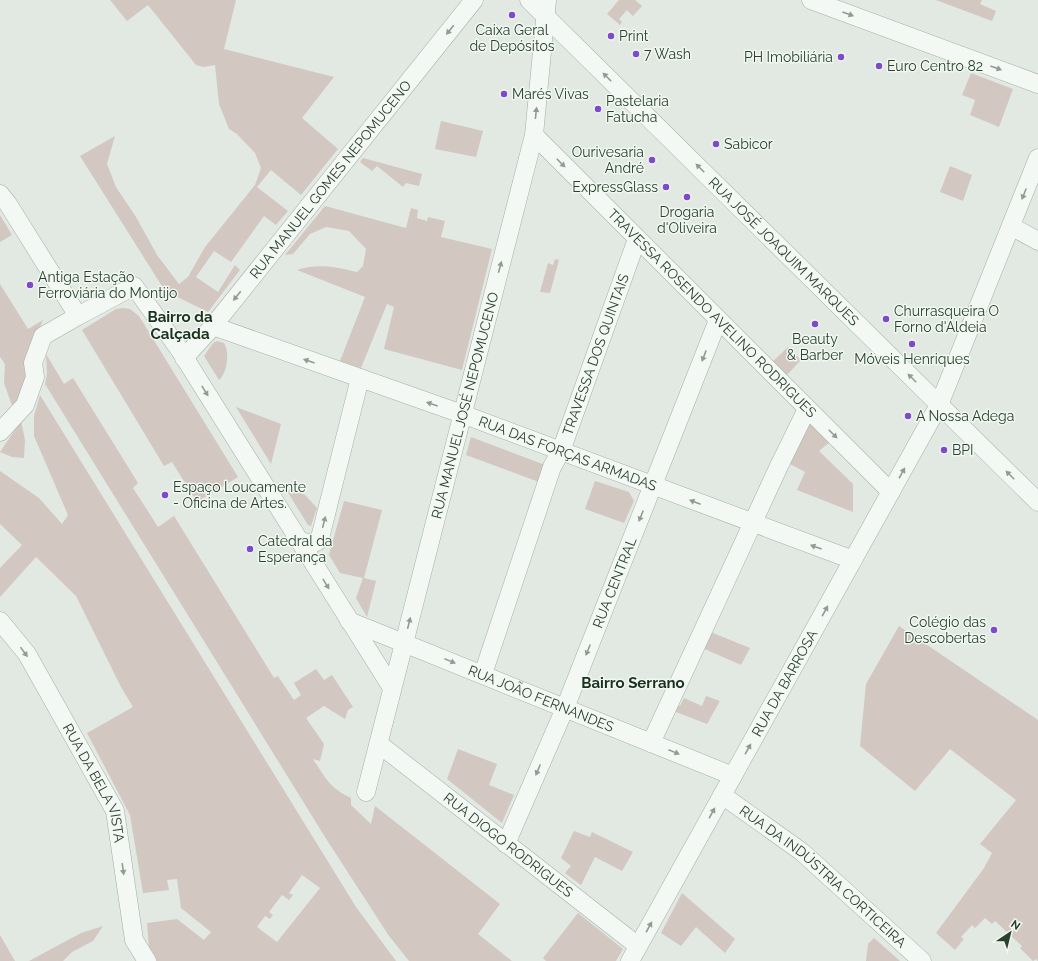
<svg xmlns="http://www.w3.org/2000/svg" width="1038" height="961" viewBox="0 0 1038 961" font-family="Raleway,sans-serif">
<rect width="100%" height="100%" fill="#e1e9e2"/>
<g fill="#d3c7c2" fill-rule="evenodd">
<polygon points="110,0 236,0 224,49 334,77 302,118 338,149 301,195 271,170 257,187 288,211 276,225 264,216 231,262 214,251 196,277 218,292 235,265 240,270 208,312 165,291 80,156 115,136 107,164 116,187 136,217 157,255 179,284 188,277 205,247 255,185 261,168 255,153 237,134 229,129 219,104 215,65 203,67 196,65 148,5 127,21"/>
<polygon points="619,0 635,0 642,6 633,16 627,10 619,19 622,22 620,25 607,14"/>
<polygon points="936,0 982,0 980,4 996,11 992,21"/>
<polygon points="971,73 1013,89 999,127 970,115 975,100 962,95"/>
<polygon points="441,121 483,131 476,157 435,149"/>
<polygon points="363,158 422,174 419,186 406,183 403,187 377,166 372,171 360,162"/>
<polygon points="950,166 972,175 963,201 940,192"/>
<path d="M325,206L406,228L411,208L418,210L417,218L427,221L428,217L445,221L441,237L492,249L462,370L384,349L394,307L387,304L361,368L340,361L365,297L297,270C318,263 336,267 357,272L363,266L366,249L349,231L326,227L310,234L293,254L285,255Z"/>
<polygon points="0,215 12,235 0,242"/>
<polygon points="555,259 559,260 550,293 540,292 548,263 553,265"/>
<polygon points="0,284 28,329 43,320 34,342 20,401 13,408 4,383 5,364 0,357"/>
<polygon points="123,308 130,309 139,316 238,477 197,502 172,462 164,466 82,330 116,309"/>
<path d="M217,341L224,343C230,353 227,373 219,380L204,356L213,343Z"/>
<polygon points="788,347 801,360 785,377 771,363"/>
<path d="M46,354L64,384L73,378L138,483L133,488L158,527L174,516L274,678L278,676L294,700L301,695L294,683L316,669L324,680L332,675L353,707L348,710L345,719L324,706L306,718L324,744L320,761L313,759C327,780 329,787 351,798V805L371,824L375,806L500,904L478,934L512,961H409L389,936L325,837L45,384L47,374Z"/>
<path d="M40,395L356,907L396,961H157L149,948L147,923L177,919L204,940L211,932L181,908L177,879L167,880L169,890L143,893L130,815L87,733L133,707L121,687L76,596L36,557L0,597V568L22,545L0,524V471L39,498L62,524L68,515L34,436V416ZM302,875L320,888L277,942L257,927L265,916L270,919L273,915L269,912L282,895L289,900L293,895L289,893Z"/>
<polygon points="236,407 281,424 271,464"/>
<polygon points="809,419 831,441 819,451 853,484 853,512 797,490 805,472 788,463"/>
<polygon points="21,421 25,440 24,458 12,457 0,452"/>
<polygon points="471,437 545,465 539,482 466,455"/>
<polygon points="595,481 629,492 634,501 624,523 585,509"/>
<polygon points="291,489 305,495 317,508 311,526 308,525 287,491"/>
<polygon points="344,501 382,510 364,578 376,581 367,617 356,598 363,578 340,573 329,555"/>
<polygon points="899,626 1038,720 1038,961 1036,959 1033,961 1020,948 1022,946 995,921 992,924 985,918 975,928 972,925 961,937 964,939 955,950 936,933 984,868 992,853 980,844 1016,800 950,749 915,791 860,746 866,684"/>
<polygon points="708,631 750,648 741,665 700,647"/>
<polygon points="706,696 720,701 707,724 671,710 674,703 680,706 684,698 702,706"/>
<polygon points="458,749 497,764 489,785 514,795 502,823 447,779"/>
<polygon points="574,831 590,837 592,832 633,852 622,871 595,857 581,885 565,873 571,866 561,858"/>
<polygon points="682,893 735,939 725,953 696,927 681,946 661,933"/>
<polygon points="578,913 623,949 616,961 546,961 543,958"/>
<polygon points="103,926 93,941 72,952 63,961 29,961 81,933"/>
<polygon points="0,935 15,961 0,961"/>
<polygon points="874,938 900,961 866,961 868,944"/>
</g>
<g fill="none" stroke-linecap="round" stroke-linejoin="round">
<g stroke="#a3b0a5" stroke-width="19">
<g id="street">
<path id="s1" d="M529,0L1038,502"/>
<polyline points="811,0 1038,84"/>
<path id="s2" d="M534,135L891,492"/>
<polyline points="0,194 8,204 78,316 134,286 179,349 392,688"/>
<polyline points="1011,226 1038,241"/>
<path id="s3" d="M213,326L462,414L853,560"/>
<path id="s4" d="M184,358L213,326L474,0"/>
<polyline points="0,432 25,405 35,377 33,363 43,336 78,316"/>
<polyline points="300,541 312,544 318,541 321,534 360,378"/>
<path id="s5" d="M0,621L27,654L115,811L134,940L147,961"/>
<path id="s6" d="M349,621L733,776"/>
<path id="s7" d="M483,674L552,467L561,451L637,239"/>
<polyline points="651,743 779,466 807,409"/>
<path id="s8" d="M379,744L638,946"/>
<path id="s9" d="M366,792L534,135L547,0"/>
<path id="s10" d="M722,795L802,852L922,961"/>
<path id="s11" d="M506,844L565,708L718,320"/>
<path id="s12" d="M630,961L939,405L1038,158"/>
</g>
</g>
<use href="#street" stroke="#f4f8f4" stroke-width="18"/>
</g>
<defs><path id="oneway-solid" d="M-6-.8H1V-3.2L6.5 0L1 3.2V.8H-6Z"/></defs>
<g fill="#8f9c91">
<use href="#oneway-solid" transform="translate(848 14) rotate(20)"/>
<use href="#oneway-solid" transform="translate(450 30) rotate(129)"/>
<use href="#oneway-solid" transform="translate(996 68) rotate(20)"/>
<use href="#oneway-solid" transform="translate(607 77) rotate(-135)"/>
<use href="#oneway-solid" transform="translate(536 113) rotate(-84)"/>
<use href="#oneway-solid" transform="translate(561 163) rotate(45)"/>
<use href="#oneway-solid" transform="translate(700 168) rotate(-135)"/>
<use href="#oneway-solid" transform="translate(1024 194) rotate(112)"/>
<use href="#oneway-solid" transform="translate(500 267) rotate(-75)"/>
<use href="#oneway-solid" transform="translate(237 296) rotate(129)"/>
<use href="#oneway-solid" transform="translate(704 356) rotate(111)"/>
<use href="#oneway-solid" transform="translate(309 361) rotate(-161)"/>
<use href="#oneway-solid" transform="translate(912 378) rotate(-135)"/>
<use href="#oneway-solid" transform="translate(205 391) rotate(58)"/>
<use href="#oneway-solid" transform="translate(432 404) rotate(-161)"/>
<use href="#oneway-solid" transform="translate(833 434) rotate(45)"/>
<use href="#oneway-solid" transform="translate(902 473) rotate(-61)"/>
<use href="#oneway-solid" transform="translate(1010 475) rotate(-135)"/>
<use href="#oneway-solid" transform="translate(695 502) rotate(-159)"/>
<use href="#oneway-solid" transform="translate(641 516) rotate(112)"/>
<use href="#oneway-solid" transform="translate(324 522) rotate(-76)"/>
<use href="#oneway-solid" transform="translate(816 547) rotate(-160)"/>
<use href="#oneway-solid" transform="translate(326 584) rotate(58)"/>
<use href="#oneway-solid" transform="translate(825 611) rotate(-61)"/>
<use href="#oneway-solid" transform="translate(409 623) rotate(-76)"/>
<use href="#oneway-solid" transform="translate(588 650) rotate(112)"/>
<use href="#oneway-solid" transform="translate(24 652) rotate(54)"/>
<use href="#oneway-solid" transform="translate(450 661) rotate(22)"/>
<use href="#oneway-solid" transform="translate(748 749) rotate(-61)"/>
<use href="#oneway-solid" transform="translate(674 752) rotate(22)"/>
<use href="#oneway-solid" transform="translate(538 770) rotate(113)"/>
<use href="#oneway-solid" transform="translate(712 813) rotate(-61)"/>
<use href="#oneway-solid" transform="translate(123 869) rotate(82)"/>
<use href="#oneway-solid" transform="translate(649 927) rotate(-61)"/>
</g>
<g fill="#7d4aca" stroke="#f1f7f1" stroke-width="1.5">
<circle cx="512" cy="15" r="4"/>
<circle cx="611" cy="36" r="4"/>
<circle cx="636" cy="54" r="4"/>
<circle cx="841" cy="57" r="4"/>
<circle cx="879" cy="66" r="4"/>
<circle cx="504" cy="94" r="4"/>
<circle cx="598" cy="109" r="4"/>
<circle cx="716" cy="144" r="4"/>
<circle cx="652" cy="160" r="4"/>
<circle cx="666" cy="187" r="4"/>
<circle cx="687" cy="197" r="4"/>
<circle cx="30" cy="285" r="4"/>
<circle cx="886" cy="319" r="4"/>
<circle cx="815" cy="324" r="4"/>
<circle cx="912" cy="344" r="4"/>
<circle cx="908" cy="416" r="4"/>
<circle cx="944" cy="450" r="4"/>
<circle cx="165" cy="495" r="4"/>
<circle cx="250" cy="549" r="4"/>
<circle cx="994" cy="630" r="4"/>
</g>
<g text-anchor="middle" stroke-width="3" stroke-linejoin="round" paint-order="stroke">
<g font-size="14" fill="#2a412e" stroke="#f1f7f1" text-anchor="start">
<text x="512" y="35" text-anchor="middle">Caixa Geral<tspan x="512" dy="16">de Depósitos</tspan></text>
<text x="619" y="41">Print</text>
<text x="644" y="59">7 Wash</text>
<text x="833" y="62" text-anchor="end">PH Imobiliária</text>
<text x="887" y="71">Euro Centro 82</text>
<text x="512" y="99">Marés Vivas</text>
<text x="606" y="106">Pastelaria<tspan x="606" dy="16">Fatucha</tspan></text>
<text x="724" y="149">Sabicor</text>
<text x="644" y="157" text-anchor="end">Ourivesaria<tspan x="644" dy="16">André</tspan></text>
<text x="658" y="192" text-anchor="end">ExpressGlass</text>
<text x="687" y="217" text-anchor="middle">Drogaria<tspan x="687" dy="16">d'Oliveira</tspan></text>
<text x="38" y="282">Antiga Estação<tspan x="38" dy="16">Ferroviária do Montijo</tspan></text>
<text x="894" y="316">Churrasqueira O<tspan x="894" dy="16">Forno d'Aldeia</tspan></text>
<text x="815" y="344" text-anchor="middle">Beauty<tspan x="815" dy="16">&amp; Barber</tspan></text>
<text x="912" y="364" text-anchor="middle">Móveis Henriques</text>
<text x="916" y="421">A Nossa Adega</text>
<text x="952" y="455">BPI</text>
<text x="173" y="492">Espaço Loucamente<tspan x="173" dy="16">- Oficina de Artes.</tspan></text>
<text x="258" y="546">Catedral da<tspan x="258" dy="16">Esperança</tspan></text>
<text x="986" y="627" text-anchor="end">Colégio das<tspan x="986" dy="16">Descobertas</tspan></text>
</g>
<g font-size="14" fill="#2a412e" stroke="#f1f7f1">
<text dy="5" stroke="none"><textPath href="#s4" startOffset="231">RUA MANUEL GOMES NEPOMUCENO</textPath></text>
<text dy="5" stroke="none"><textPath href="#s1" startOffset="358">RUA JOSÉ JOAQUIM MARQUES</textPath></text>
<text dy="5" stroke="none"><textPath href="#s2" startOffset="252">TRAVESSA ROSENDO AVELINO RODRIGUES</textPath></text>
<text dy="5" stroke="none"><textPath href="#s7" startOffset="339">TRAVESSA DOS QUINTAIS</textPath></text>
<text dy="5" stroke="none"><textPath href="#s9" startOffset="399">RUA MANUEL JOSÉ NEPOMUCENO</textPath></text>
<text dy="5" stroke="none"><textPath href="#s3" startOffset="377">RUA DAS FORÇAS ARMADAS</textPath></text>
<text dy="5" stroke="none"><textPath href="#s11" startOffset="283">RUA CENTRAL</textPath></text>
<text dy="5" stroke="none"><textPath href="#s12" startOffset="318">RUA DA BARROSA</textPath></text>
<text dy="5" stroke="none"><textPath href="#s6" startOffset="207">RUA JOÃO FERNANDES</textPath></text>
<text dy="5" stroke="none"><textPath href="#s5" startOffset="189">RUA DA BELA VISTA</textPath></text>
<text dy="5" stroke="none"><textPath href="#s8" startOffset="164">RUA DIOGO RODRIGUES</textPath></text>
<text dy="5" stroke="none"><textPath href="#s10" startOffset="130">RUA DA INDÚSTRIA CORTICEIRA</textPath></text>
</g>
<g font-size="15" font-weight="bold" fill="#1c3120" stroke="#f1f7f1">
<text x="180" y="322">Bairro da<tspan x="180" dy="17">Calçada</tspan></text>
<text x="633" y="688">Bairro Serrano</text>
</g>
</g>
<g transform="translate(1010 933) rotate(35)" stroke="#f1f7f1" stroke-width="3" paint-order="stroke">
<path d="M0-3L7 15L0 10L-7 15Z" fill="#2a412e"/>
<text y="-6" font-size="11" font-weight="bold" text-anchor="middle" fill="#2a412e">N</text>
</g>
</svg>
